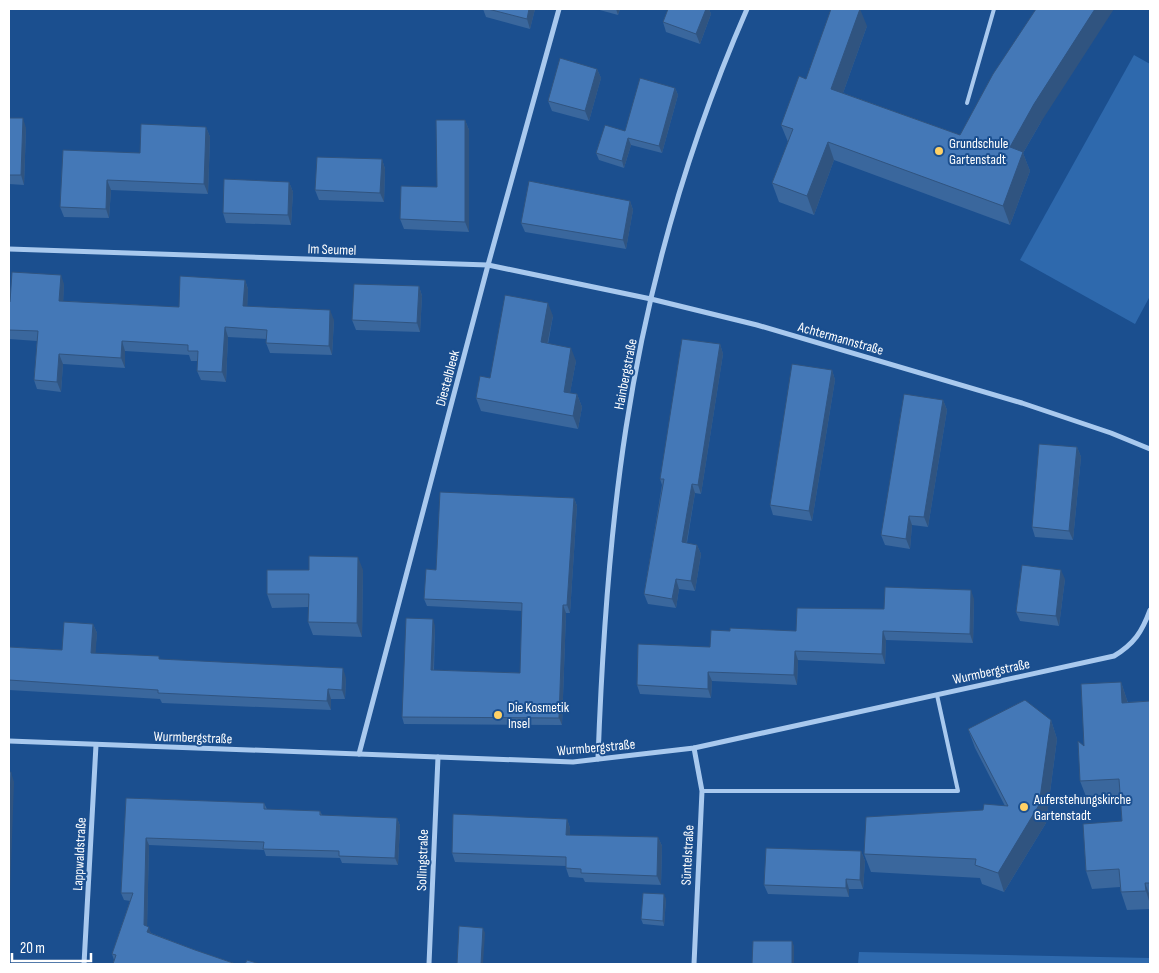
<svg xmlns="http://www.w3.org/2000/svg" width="1159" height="973" viewBox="0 0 1159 973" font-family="'Sofia Sans Condensed',sans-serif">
<rect width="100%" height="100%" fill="#1b4f8f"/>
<g fill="#2e69ad">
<polygon points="1134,55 1150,64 1150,296 1135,324 1020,260"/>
<polygon points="859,952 1150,958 1150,964 858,964"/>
</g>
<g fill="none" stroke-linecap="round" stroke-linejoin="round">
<g stroke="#a9c9ee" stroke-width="4">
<polyline points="967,103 994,9"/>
<polyline points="702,791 958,791 937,695"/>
</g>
<g stroke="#a9c9ee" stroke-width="5">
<polyline points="9,249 488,265 651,299 757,325 1022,403 1111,433 1150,449"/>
<path d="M9,741L573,762L694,748L1114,656C1134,644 1142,632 1150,610"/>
<polyline points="694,748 702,791 694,964"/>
<polyline points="359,754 488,265 559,9"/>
<path d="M598,759C602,648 609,538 626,428C648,284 689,142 747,9"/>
<polyline points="84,964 96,745"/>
<polyline points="429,964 438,757"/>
</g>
</g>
<g fill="#3a679d">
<polygon points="483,9 535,9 530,29 486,17"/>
<polygon points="596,9 620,9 618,15"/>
<polygon points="668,9 709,9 711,14 700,44 666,32 663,22"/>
<polygon points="867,26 843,93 960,135 1041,122 1023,153 1030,171 1010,225 834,160 814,215 779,202 772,183 788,142 781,125 806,79"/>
<polygon points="597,69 601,78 589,121 552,111 548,101"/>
<polygon points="675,88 678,95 662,153 631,145 624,168 599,160 596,153 625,131"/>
<polygon points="9,118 26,128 24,185 9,184"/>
<polygon points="465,120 469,130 469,232 404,229 400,219 437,187"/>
<polygon points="206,127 210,137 208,194 111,190 109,218 64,217 60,207 140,153"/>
<polygon points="382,159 385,169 384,202 319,200 315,190"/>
<polygon points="289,182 293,192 291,225 226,223 223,213"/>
<polygon points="630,201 633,210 626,249 525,232 521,223"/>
<polygon points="245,280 248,289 247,307 334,320 332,355 270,353 266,343 267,339 228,337 226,382 201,380 197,371 198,361 191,361 189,355 125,351 125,368 63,364 61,392 37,389 34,380 37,341 9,339 9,302 64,284 63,301 179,307"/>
<polygon points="419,286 422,296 420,332 356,330 352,320"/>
<polygon points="553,316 548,344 576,361 570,393 577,394 582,407 578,429 481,411 476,398 490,378"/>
<polygon points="720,344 723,354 701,494 695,493 687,543 697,545 701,554 695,591 679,589 676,608 648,604 644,594 662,485 660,479"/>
<polygon points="832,370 835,380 812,521 773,515 770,505"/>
<polygon points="943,400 947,410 928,527 912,525 910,549 885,545 881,535"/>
<polygon points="1077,447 1081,457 1073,540 1035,537 1032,527"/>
<polygon points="574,498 577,506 570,613 566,613 562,725 404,724 402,717 435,626 434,670 520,673 522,611 427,606 424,599 436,570"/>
<polygon points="363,570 362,637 313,635 308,622 308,607 272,608 267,594"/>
<polygon points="1065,579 1059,626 1020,621 1016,612"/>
<polygon points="974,599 973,643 886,640 885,664 798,660 797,685 712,681 711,698 640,694 637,685 710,647 730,631 796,631 884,609"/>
<polygon points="93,624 97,633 95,653 346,678 345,699 331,699 331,710 162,703 160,699 9,690 9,647 62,650"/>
<polygon points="1121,682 1127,700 1128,702 1150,701 1150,909 1127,910 1121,892 1120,887 1092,889 1086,871 1122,821 1120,797 1087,799 1080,781 1084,746"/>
<polygon points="1051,720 1057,739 1046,823 1004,892 982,884 980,878 871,872 864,854 983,810 1005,806 975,748 968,729"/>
<polygon points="126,798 264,803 267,809 320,811 322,815 397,818 400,826 398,865 342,863 340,858 266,856 264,850 149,845 147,926 151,933 195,950 236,964 113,964 114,960 112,954 130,901 124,900 121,893"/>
<polygon points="567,819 570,828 570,835 658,837 662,846 661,885 585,882 583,878 569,877 566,868 566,866 455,862 452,853"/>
<polygon points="861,851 865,861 863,889 849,889 849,897 768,894 764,885"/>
<polygon points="666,899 664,926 643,924 641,919"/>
</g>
<g fill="#305480">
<polygon points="529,9 535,9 530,29 527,19"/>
<polygon points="616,9 620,9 618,15"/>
<polygon points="706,9 709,9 711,14 700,44 696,34"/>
<polygon points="860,9 867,26 838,107 831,89"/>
<polygon points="1095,9 1114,9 1041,122 1023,153 1030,171 1010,225 1003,206 1010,147 1034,104"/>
<polygon points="597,69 601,78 589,121 585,111"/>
<polygon points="675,88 678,95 662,153 659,146"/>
<polygon points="23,118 26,128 24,185 21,175"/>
<polygon points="465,120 469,130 469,232 465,222"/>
<polygon points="206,127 210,137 208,194 204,184"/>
<polygon points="628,138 631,145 624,168 622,161"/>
<polygon points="828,142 834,160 814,215 807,196"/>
<polygon points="382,159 385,169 384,202 380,193"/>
<polygon points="107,180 111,190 109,218 106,209"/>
<polygon points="289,182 293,192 291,225 288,215"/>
<polygon points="630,201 633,210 626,249 623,240"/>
<polygon points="61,275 64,284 63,310 59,301"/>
<polygon points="245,280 248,289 247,316 243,306"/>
<polygon points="419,286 422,296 420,332 417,323"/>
<polygon points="548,303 553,316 545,355 541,342"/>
<polygon points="330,310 334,320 332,355 329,346"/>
<polygon points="225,327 228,337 226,382 222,372"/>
<polygon points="122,341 125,351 125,368 121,358"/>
<polygon points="720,344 723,354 701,494 698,485"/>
<polygon points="571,348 576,361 568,404 564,392"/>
<polygon points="59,354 63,364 61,392 57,382"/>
<polygon points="832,370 835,380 812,521 809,511"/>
<polygon points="577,394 582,407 578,429 573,416"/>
<polygon points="943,400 947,410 928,527 924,517"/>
<polygon points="1077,447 1081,457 1073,540 1069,531"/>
<polygon points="692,484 695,493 685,551 682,542"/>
<polygon points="574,498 577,506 570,613 567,605"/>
<polygon points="909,516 912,525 910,549 906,539"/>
<polygon points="697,545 701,554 695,591 691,581"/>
<polygon points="358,557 363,570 362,637 357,623"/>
<polygon points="1061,570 1065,579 1059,626 1056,616"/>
<polygon points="676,579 679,589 676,608 672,599"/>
<polygon points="971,590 974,599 973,643 970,634"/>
<polygon points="563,605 566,613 562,725 559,718"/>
<polygon points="433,619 435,626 433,677 431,670"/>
<polygon points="93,624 97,633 95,662 91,653"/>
<polygon points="883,631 886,640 885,664 882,654"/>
<polygon points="795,651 798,660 797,685 794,675"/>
<polygon points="343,668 346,678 345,699 342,690"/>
<polygon points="708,672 712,681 711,698 708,689"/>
<polygon points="1121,682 1127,700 1129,721 1122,703"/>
<polygon points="328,689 331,699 331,710 327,701"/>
<polygon points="1051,720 1057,739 1046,823 1004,892 998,873"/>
<polygon points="11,772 14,782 10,893 9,890 9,826"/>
<polygon points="397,818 400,826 398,865 395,858"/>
<polygon points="567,819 570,828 570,844 566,835"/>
<polygon points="658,837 662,846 661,885 657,876"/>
<polygon points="146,838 149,845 147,932 144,925"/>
<polygon points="861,851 865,861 863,889 860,880"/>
<polygon points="846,879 849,889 849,897 846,888"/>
<polygon points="1145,883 1150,896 1150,904 1146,891"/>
<polygon points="664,894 666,899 664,926 663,921"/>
<polygon points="149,927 151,934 147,932"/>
<polygon points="483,928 485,933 483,964 481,964"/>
<polygon points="792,941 794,946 794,964 792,964"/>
</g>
<g fill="#4478b7" stroke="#305480">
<polygon points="488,9 529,9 527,19"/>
<polygon points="668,9 706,9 696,34 663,22"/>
<polygon points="831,9 860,9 831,89 960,135 993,74 1036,9 1095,9 1034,104 1010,147 1023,152 1003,206 828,142 807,196 772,183 793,129 781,125 799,76 806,79"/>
<polygon points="560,58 597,69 585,111 548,101"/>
<polygon points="640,78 675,88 659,146 628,138 622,161 596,153 605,125 625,131"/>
<polygon points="9,118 23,118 21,175 9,175"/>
<polygon points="436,120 465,120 465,222 400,219 401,186 437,187"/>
<polygon points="141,124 206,127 204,184 107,180 106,209 60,207 63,150 140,153"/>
<polygon points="317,157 382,159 380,193 315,190"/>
<polygon points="224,179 289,182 288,215 223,213"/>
<polygon points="529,181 630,201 623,240 521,223"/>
<polygon points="12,272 61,275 59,301 179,307 180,276 245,280 243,306 330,310 329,346 266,343 267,330 225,327 222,372 197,371 198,351 188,351 188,345 122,341 121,358 59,354 57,382 34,380 38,331 9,330 9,302 10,302"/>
<polygon points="354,284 419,286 417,323 352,320"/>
<polygon points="505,295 548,303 541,342 571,348 564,392 577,394 573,416 476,398 480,376 490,378"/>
<polygon points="682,339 720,344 698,485 692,484 682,542 697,545 691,581 676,579 672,599 644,594 664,479 660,479"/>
<polygon points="792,364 832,370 809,511 770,505"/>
<polygon points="904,394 943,400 924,517 909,516 906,539 881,535"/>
<polygon points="1039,444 1077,447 1069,531 1032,527"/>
<polygon points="440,492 574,498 567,605 563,605 559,718 402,717 406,618 433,619 431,670 520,673 522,603 424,599 426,569 436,570"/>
<polygon points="309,556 358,557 357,623 308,622 309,594 267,594 267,570 309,570"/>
<polygon points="1022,565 1061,570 1056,616 1016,612"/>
<polygon points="885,587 971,590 970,634 883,631 882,654 795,651 794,675 708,672 708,689 637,685 638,644 710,647 711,630 730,631 730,628 796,631 797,608 884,609"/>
<polygon points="64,622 93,624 91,653 159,656 159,659 343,668 342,690 328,689 327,701 158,693 158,690 9,680 9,647 62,650"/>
<polygon points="1121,682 1122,703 1150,701 1150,883 1145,883 1146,891 1121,892 1119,869 1086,871 1083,824 1122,821 1119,779 1080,781 1078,741 1084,746 1081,684"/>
<polygon points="1025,700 1051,720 1039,805 998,873 975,865 976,859 864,854 866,817 983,810 984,804 1008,806 968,729"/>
<polygon points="9,772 11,772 9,826"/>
<polygon points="126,798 264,803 264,809 320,811 320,815 397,818 395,858 339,856 339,851 263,849 264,842 146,838 144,925 149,927 147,932 195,950 236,964 113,964 116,955 112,954 133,893 121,893"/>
<polygon points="453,814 567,819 566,835 658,837 657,876 581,873 581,869 566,868 566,857 452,853"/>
<polygon points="766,848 861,851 860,880 846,879 846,888 764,885"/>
<polygon points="643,893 664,894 663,921 641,919"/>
<polygon points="459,926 483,928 481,964 457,964"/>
<polygon points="753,941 792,941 792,964 752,964"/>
<polygon points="247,960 260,964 245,964"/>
</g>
<g fill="#ffd166" stroke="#1b4f8f" stroke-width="2">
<circle cx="939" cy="151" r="5"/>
<circle cx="498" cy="715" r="5"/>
<circle cx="1024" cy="807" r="5"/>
</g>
<g text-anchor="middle" stroke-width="4" stroke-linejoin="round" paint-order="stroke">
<g font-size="14" fill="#fff" stroke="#1b4f8f" text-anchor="start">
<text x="949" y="148">Grundschule<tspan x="949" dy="16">Gartenstadt</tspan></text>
<text x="508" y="712">Die Kosmetik<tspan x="508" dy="16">Insel</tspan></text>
<text x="1034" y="804">Auferstehungskirche<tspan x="1034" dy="16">Gartenstadt</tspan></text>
</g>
<g font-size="14" fill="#fff" stroke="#1b4f8f">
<text transform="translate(332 249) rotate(2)" y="5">Im Seumel</text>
<text transform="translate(841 338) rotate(16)" y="5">Achtermannstraße</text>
<text transform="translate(625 374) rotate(-79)" y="5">Hainbergstraße</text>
<text transform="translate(447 378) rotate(-75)" y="5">Diestelbleek</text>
<text transform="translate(991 671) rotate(-12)" y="5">Wurmbergstraße</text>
<text transform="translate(193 737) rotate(2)" y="5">Wurmbergstraße</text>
<text transform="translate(596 747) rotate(-5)" y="5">Wurmbergstraße</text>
<text transform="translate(79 854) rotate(-87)" y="5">Lappwaldstraße</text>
<text transform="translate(687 855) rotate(-87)" y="5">Süntelstraße</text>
<text transform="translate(422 860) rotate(-88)" y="5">Sollingstraße</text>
</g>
</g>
<rect width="1159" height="973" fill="none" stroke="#ffffff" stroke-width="20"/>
<path d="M12 953v8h79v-8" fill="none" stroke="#ffffff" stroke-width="2.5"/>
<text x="20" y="953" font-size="15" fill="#ffffff" stroke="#1b4f8f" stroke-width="4" paint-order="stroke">20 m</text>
</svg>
